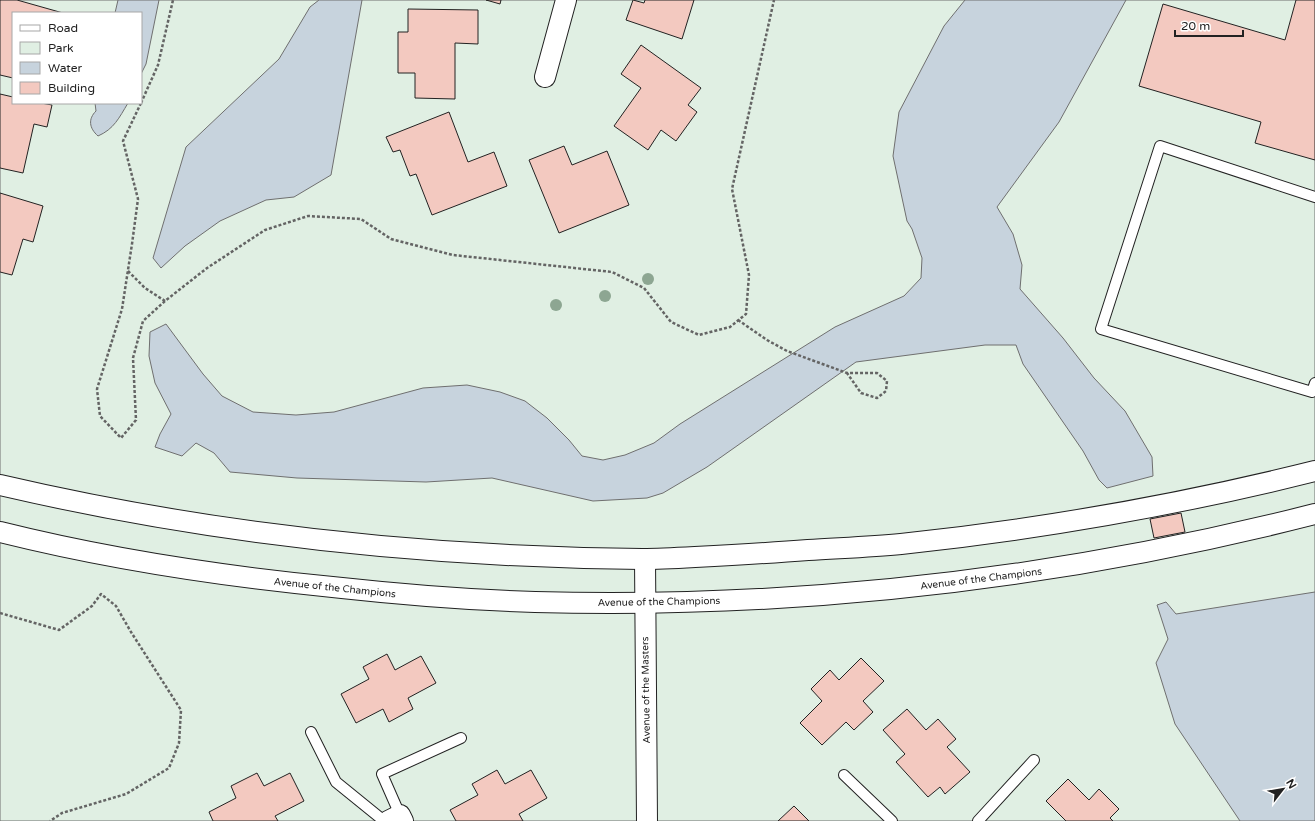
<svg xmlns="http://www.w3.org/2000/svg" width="1315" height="821" viewBox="0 0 1315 821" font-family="'Varela Round',sans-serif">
<rect width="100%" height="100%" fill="#fff"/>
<path fill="#e0efe3" stroke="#6f6f6f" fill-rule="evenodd" d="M0,0H1315V821H0ZM13,13H141V103H13Z"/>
<g fill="#c7d3dd" stroke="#6f6f6f">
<polygon points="118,0 159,0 146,64 141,74 141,13 115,13"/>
<polygon points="319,0 362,0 331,175 294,197 266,200 220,221 185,246 161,268 153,258 186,147 279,59 310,7"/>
<polygon points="965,0 1126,0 1059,122 997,207 1013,234 1022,265 1020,289 1063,338 1094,378 1125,411 1152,457 1153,476 1107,488 1099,480 1083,451 1023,364 1016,345 985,345 856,362 707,467 663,493 647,498 593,501 492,478 426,482 297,478 230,472 214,453 196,443 182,456 155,447 160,434 171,414 155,383 149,356 150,332 166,324 203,374 222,396 253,412 296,415 334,412 423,388 467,385 500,392 525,401 547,418 569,440 582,456 603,460 625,455 654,443 680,424 835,327 904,296 921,278 922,258 912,229 907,221 893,156 899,112 944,26"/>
<path d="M95,103H128C119,118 114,129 98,136C89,128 88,119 96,111Z"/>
<polygon points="1315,592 1315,821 1240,821 1175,724 1156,663 1168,639 1157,605 1166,602 1176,614"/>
</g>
<g fill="#f3c9c0" stroke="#222">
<polygon points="0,0 17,0 63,13 13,13 13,78 0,75"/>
<polygon points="486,0 501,0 500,4"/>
<polygon points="633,0 644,3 645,0 694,0 682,39 626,20"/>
<polygon points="1296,0 1315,0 1315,160 1255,143 1261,122 1139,86 1163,4 1285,40"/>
<polygon points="408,9 478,10 478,44 455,43 455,99 415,98 415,73 398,73 398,32 408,32"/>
<polygon points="641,45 701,88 688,105 697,112 676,141 661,130 648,150 614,126 641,88 621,74"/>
<polygon points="0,94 13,97 13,103 41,103 52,105 47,127 34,124 23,173 0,168"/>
<polygon points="449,112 468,162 494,152 507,186 432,215 416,174 410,176 400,150 393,152 386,137"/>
<polygon points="564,146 572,165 607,151 629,205 559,233 529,160"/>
<polygon points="0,193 43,206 33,242 23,239 12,275 0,272"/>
<polygon points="1181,513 1185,532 1154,538 1150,519"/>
<polygon points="387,654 395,670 421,656 436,683 408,698 413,709 389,722 383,709 356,723 341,694 369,679 363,667"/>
<polygon points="861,658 884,681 863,701 873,712 854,730 846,722 822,745 800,723 822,701 811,689 830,670 839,680"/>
<polygon points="907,709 926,730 938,719 956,739 947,747 970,772 945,794 940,787 928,797 896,762 905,754 883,730"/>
<polygon points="497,770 505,784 531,770 547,798 519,814 523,821 456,821 450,810 478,795 472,784"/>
<polygon points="257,773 264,786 290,773 304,801 275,816 278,821 213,821 209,812 236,798 231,786"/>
<polygon points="1068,779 1089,800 1099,789 1119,809 1110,818 1113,821 1066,821 1046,801"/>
<polygon points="794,806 809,821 778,821"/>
</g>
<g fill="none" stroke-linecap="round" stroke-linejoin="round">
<g stroke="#222" stroke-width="12">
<g id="lane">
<polyline points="1315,197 1160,146 1101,329 1312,392 1315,383"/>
<polyline points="311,732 336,782 384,821"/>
<polyline points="844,775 892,821"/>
<polyline points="400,815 382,774 461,738"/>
<polyline points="978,821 1034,760"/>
</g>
</g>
<g stroke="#222" stroke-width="22">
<g id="street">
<polyline points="545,77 566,0"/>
<path d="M0,485C210,534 426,557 642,559C659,559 677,558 695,557C733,555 770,553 808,550C839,548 871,547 901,544C1041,529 1179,505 1315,471"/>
<path d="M0,532C112,560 227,577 342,588C406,595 471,600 535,602C798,609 1060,579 1315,514"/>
<polyline points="645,559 647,821"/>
<polyline points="388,821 400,815 403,821"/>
</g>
</g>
<g stroke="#646464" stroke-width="2.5" stroke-dasharray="3 2" stroke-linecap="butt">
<polyline points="141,103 123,141 138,199 132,244 122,309 97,389 100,416 121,438 136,420 133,358 143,321 165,301 207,268 265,230 308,216 361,219 391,239 453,255 612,272 644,288 671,322 699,335 730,327 746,314 749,275 732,189 774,0"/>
<polyline points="141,103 158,65 173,0"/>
<polyline points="128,271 145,288 165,301"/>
<polyline points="738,320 767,340 787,351 847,373 877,373 887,381 886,391 877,398 861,393 847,373"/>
<polyline points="0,613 59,630 92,606 101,594 116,606 131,632 181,710 179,743 169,768 126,794 62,813 50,821"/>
</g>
<use href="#lane" stroke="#fff" stroke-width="10"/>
<use href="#street" stroke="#fff" stroke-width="20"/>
</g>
<g fill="#8da692">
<circle cx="648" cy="279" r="6"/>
<circle cx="605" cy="296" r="6"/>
<circle cx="556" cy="305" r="6"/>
</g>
<g text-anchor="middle" stroke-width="3" stroke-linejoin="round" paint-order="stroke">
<g font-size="10" fill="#222" stroke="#fff">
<text transform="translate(981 578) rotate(-7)" y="4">Avenue of the Champions</text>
<text transform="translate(335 587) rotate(6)" y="4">Avenue of the Champions</text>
<text transform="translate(659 601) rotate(-1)" y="4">Avenue of the Champions</text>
<text transform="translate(645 690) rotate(-91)" y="4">Avenue of the Masters</text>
</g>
</g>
<rect x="12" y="12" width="130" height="92" fill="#ffffff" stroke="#a7a7a7"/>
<rect x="20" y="25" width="20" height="6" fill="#ffffff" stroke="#a7a7a7"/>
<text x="48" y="32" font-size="12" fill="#222222">Road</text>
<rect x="20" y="42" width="20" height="12" fill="#e0efe3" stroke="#a7a7a7"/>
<text x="48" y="52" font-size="12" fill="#222222">Park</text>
<rect x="20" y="62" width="20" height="12" fill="#c7d3dd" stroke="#a7a7a7"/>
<text x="48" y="72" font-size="12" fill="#222222">Water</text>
<rect x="20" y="82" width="20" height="12" fill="#f3c9c0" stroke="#a7a7a7"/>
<text x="48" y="92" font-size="12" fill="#222222">Building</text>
<g transform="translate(1283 789) rotate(59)" stroke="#ffffff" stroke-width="3" paint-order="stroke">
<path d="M0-3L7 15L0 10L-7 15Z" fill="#222222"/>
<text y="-6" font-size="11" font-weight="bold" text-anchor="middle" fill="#222222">N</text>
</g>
<path d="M1175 30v6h68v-6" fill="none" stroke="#222222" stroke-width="2"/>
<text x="1181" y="30" font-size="12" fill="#222222" stroke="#ffffff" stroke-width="3" paint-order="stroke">20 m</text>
</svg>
